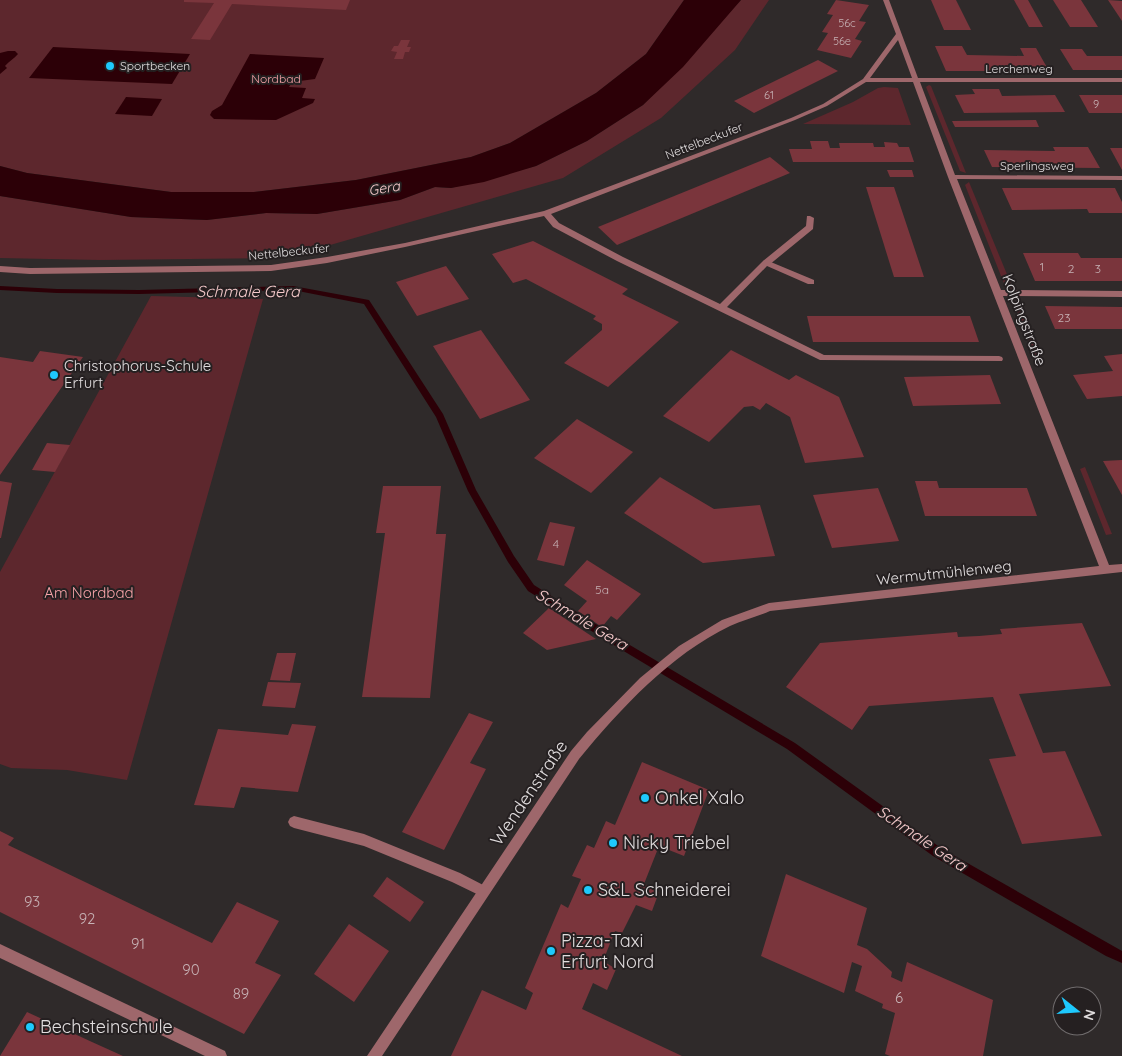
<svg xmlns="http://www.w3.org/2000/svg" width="1122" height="1056" viewBox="0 0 1122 1056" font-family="Quicksand,sans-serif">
<rect width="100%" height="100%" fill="#2f2a2a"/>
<g fill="#5d272d">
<polygon points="0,0 684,0 646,54 596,93 510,143 471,157 356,180 254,192 171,192 27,173 0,166"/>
<polygon points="741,0 769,0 735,50 661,118 563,178 285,258 100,260 0,258 0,196 131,217 206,220 266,213 317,214 400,200 435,187 451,188 536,166 587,141 643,105"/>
<polygon points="929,85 931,86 966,173 960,171 926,87"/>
<polygon points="884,87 898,88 911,125 803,124 853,102 878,88"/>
<polygon points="969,182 1013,289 1005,286 965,185"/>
<polygon points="151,296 263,299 127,780 67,770 11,768 0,764 0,572"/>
<polygon points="1018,300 1043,364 1038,364 1014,304"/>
<polygon points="1085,467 1112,534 1106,535 1080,469"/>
</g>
<g fill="#2c0007">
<polygon points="684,0 741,0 683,67 643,105 587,141 536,166 484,182 451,188 435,187 400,200 317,214 266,213 207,220 131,217 0,196 0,166 27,173 171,192 254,192 356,180 471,157 510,143 596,93 646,54"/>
<polygon points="53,47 190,54 172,84 29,78"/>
<path d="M8,51H15L18,54C14,59 9,61 5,66L7,68L0,74V53Z"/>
<polygon points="250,54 324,58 315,79 292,82 289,87 306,88 302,98 315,99 313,103 276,120 214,119 210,115 212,111 222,105"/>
<polygon points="126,97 162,99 152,116 115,114"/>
</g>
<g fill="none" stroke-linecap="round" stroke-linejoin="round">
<polygon fill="#2c0007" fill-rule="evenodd" points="0,286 57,289 139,290 293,286 369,300 443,414 476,490 514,556 534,585 618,638 795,743 941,848 1122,951 1122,963 1106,956 933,856 787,749 612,644 528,591 508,562 468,491 436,417 364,304 293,290 139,294 57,293 0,290"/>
</g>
<g fill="#7a353c">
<polygon points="184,0 350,0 346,10 232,4 210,40 191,39 214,3 184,2"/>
<polygon points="836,0 869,5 859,21 866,22 855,39 862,41 851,58 817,50 828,33 822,32 833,15 827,14"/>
<polygon points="931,0 956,0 971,30 944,30"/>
<polygon points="1014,0 1028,0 1043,27 1029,27"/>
<polygon points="1053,0 1081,0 1098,27 1070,27"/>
<polygon points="1108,0 1122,1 1122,21"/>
<polygon points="401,40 410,40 407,47 411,47 409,52 405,52 403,59 394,59 397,52 391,51 394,46 398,46"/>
<polygon points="935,46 962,46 967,55 1024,56 1020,48 1036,48 1049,71 946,71"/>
<polygon points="1060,49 1082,49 1087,56 1122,56 1122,70 1073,70"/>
<polygon points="818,60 838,71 754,113 734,101"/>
<polygon points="972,89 999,89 1002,96 1055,95 1065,112 964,113 955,95 975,94"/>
<polygon points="1079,95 1122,95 1122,113 1089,113"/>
<polygon points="1036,120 1039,127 955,127 952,121"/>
<polygon points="810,141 828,141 830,148 840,148 839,143 873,143 874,147 885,147 884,142 897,143 899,147 909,147 914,162 793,162 789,149 812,149"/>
<polygon points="1053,147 1088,147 1100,168 992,167 984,150 1055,151"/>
<polygon points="1110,148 1122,148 1122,170"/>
<polygon points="770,157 790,173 617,245 598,227"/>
<polygon points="887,170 912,170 914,177 890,177"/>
<polygon points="866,187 894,187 924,277 894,277"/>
<polygon points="1002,188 1115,188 1122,202 1122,213 1089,213 1087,209 1012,210"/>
<polygon points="533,241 628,289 622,294 679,322 608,387 564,363 602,330 602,324 593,319 596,316 526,279 513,283 492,254"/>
<polygon points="1023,253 1078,253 1081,258 1122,258 1122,281 1035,281"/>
<polygon points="446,266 469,299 417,316 396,282"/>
<polygon points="1045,306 1122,307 1122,329 1055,329"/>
<polygon points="807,316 970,316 979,342 813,342"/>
<polygon points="481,330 530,400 480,419 433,346"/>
<polygon points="731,350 789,380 796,375 839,397 864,457 805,463 790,417 766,403 760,410 753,406 744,407 709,442 663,416"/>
<polygon points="40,351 83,357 0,475 0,357 33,362"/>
<polygon points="1122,354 1122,396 1087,399 1073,375 1113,371 1104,356"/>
<polygon points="990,375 1001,404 913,406 904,377"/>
<polygon points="577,419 633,452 591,493 534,458"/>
<polygon points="47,443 70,445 55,472 32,470"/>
<polygon points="1122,460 1122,495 1103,461"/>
<polygon points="660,477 714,509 760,505 775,556 703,563 624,513"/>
<polygon points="0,481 12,483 1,538 0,538"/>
<polygon points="915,481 937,481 939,488 1027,488 1037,516 925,516"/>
<polygon points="383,486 441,486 436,534 446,534 430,698 362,697 385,533 376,533"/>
<polygon points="878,488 899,541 832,548 813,495"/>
<polygon points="550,522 575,527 564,566 537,560"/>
<polygon points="587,560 641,594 617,620 611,616 602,627 578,611 587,601 564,585"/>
<polygon points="549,608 596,639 547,650 523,633"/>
<polygon points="1082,623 1111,686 1019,694 1043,753 1065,751 1102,836 1022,844 989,759 1016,756 993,697 869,706 852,730 786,687 820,643 957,632 958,637 979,636 1002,634 1000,629"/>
<polygon points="277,653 296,653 290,681 270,680"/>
<polygon points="268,682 301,683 295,708 262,706"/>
<polygon points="469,713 493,722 470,763 486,769 444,850 402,832"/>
<polygon points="292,724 316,726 298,792 241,787 234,808 194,805 218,729 288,735"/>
<polygon points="642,762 709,790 684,856 659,846 644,884 659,892 652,911 636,905 622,933 615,931 603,961 616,969 607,990 593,983 582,1009 682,1056 451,1056 482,990 526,1010 533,993 525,988 561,904 568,908 581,879 572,876 587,845 594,848 606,821 615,825"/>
<polygon points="0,831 14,838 8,845 212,943 237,902 279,921 255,963 281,975 244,1034 0,912"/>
<polygon points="786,874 867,908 857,945 867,949 892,972 891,977 902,982 907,962 993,1000 983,1056 890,1056 885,1054 895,1013 882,1008 883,1004 855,991 862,966 852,962 844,993 761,956"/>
<polygon points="387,877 424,902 410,922 373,896"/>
<polygon points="349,924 389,951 354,1002 314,974"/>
<polygon points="27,1012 92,1042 123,1056 0,1056"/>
</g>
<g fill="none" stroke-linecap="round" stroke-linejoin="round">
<g fill="#9e676b" fill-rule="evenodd">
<polygon points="807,216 810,216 814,218 813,229 769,265 763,265 763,261 806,226"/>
<polygon points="294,816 364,834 460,873 487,887 489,891 487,895 483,897 452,882 364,846 294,828 290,826 288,822 290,818"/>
</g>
<g fill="#9e676b" fill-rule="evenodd">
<path d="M883,0H889L918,78H1122V82H920L955,175L1122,176V180L957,179L1001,290L1122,291V297L1003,296L1109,565L1122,564V572L770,611C757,617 743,620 730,626C670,655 621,708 579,759L382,1056H367L571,751L587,732L640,678L679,646L722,620L769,603L1099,566L948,177L913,82H866L827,106L795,120L551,214L559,223L623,257L720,304L763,261L766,260L814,280V284H808L767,266L727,307L824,355L999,356L1002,357L1003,359L1002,361L820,360L617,261L553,227L544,216L405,247L327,263L271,271L30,274L0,272V266L30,268L271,265L327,257L405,243L544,211L791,118L823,104L863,79L896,34ZM898,40L912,78H870Z"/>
<polygon points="0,944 225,1051 227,1056 205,1056 0,958"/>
</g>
</g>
<g fill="#1ec9fd" stroke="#252021" stroke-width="2">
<circle cx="110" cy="66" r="5"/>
<circle cx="54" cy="375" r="5"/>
<circle cx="645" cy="798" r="5"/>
<circle cx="613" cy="843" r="5"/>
<circle cx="588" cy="890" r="5"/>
<circle cx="551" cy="951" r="5"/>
<circle cx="30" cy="1027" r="5"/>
</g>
<g text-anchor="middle" stroke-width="4" stroke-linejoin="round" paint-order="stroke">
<g font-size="11" fill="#c7b3b6">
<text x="847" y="27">56c</text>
<text x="842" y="45">56e</text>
<text x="769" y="99">61</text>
<text x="1096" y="108">9</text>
</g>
<g font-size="12" fill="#e1ddde" stroke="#252021" text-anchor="start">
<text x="120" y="70">Sportbecken</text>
</g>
<g font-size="12" fill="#e1ddde" stroke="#252021">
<text x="1019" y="73">Lerchenweg</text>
<text transform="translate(704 141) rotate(-21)" y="4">Nettelbeckufer</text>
<text x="1037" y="170">Sperlingsweg</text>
<text transform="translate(289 252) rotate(-6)" y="4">Nettelbeckufer</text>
</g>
<g font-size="12" fill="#f9a4a9" stroke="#252021">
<text x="276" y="83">Nordbad</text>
</g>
<g font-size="12" fill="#c7b3b6">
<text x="1042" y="271">1</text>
<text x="1071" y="273">2</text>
<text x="1098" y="273">3</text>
<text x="1064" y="322">23</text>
<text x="556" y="548">4</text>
<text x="602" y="594">5a</text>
</g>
<g font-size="14" font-style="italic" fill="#f6cacb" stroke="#252021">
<text transform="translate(384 188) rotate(-9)" y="5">Gera</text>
</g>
<g font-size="15" fill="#e1ddde" stroke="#252021">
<text transform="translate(1024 320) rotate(69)" y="5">Kolpingstraße</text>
<text transform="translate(944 573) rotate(-6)" y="5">Wermutmühlenweg</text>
</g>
<g font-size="15" fill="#e1ddde" stroke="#252021" text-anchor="start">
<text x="64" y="371">Christophorus-Schule<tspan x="64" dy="17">Erfurt</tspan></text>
</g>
<g font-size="15" fill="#f9a4a9" stroke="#252021">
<text x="89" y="598">Am Nordbad</text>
</g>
<g font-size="15" fill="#c7b3b6">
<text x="32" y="907">93</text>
<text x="87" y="924">92</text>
<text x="138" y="949">91</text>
<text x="191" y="975">90</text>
<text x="241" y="999">89</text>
<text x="899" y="1003">6</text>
</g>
<g font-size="16" font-style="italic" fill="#f6cacb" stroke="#252021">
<text x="248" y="297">Schmale Gera</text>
<text transform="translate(582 619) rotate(31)" y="6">Schmale Gera</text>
<text transform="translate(922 838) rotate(34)" y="6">Schmale Gera</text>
</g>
<g font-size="18" fill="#e1ddde" stroke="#252021">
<text transform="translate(529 793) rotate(-56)" y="6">Wendenstraße</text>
</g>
<g font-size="18" fill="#e1ddde" stroke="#252021" text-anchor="start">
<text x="655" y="804">Onkel Xalo</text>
<text x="623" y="849">Nicky Triebel</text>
<text x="598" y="896">S&amp;L Schneiderei</text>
<text x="561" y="947">Pizza-Taxi<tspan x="561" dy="21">Erfurt Nord</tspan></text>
<text x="40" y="1033">Bechsteinschule</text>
</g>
</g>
<g transform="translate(1077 1011) rotate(107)"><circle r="24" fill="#252021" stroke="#706c6d"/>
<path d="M0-4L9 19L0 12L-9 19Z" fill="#1ec9fd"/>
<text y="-8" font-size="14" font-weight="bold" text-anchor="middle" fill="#e1ddde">N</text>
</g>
</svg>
